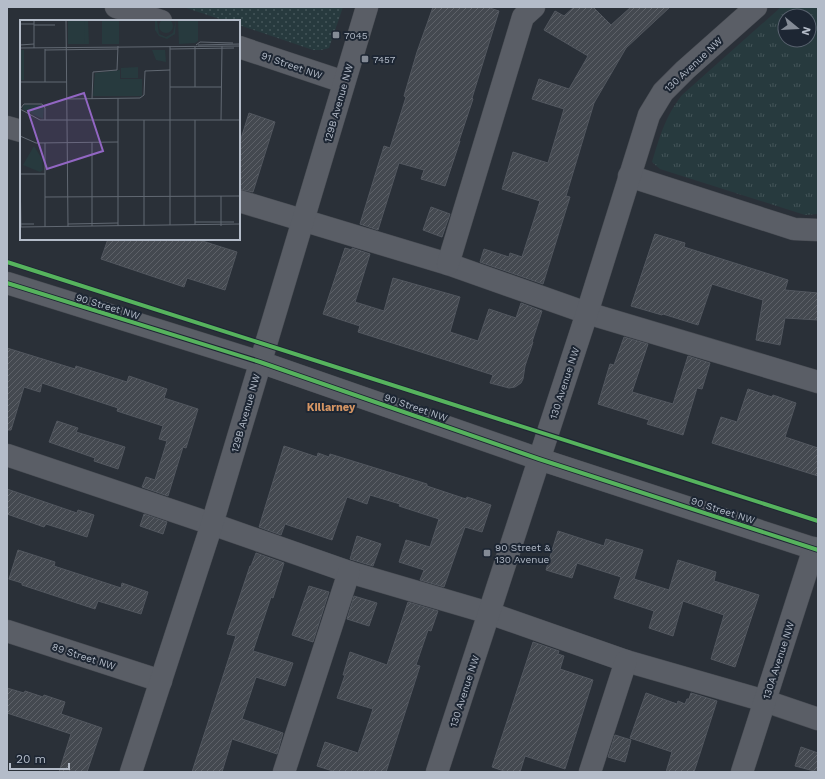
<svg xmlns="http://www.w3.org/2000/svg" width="825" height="779" viewBox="0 0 825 779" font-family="'Work Sans',sans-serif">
<defs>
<pattern id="grass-dots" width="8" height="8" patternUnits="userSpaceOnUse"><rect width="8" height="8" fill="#273a3e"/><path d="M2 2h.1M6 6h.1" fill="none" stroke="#445559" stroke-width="1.8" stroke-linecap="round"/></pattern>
<pattern id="park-tufts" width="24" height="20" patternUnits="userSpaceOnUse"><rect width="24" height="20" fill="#273a3e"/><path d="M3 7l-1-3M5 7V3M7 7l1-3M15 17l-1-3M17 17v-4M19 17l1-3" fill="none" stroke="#445559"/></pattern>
<pattern id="building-hatch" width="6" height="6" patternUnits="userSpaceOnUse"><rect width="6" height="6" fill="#444950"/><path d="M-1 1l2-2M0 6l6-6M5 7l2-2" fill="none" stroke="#5d6168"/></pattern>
</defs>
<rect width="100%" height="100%" fill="#2a3038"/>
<polygon fill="url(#grass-dots)" points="183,7 343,7 329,48 321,50 313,50 239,25 239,21 226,21"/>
<path fill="url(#park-tufts)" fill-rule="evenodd" d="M781,7H818V214L805,215L660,169L652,162C660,136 665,117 682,95ZM785,16H809V40H785Z"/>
<g fill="url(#building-hatch)" stroke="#52575f">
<polygon points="433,7 487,7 499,11 472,98 473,99 459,141 460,141 445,186 421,179 424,170 399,163 378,230 360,224 384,146 390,148 406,97 404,96 417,52"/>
<polygon points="574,7 593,7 611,25 631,7 670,7 626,48 594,103 566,196 570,197 543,284 480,262 484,249 509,257 510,253 522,257 540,201 502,189 513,152 548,163 564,109 532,99 539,79 569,89 588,56 544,30 555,11 564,16"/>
<polygon points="249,113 275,122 253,192 239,189 239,145"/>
<polygon points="431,207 450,214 442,237 423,230"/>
<polygon points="655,234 685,243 684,247 788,280 785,290 818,293 818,320 785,318 780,345 756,340 763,300 712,284 698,325 663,314 662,315 631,306"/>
<polygon points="108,239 196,239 237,252 225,290 187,278 184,287 101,259"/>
<polygon points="345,248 352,250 352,248 370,254 355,302 384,311 393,278 460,297 450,332 478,341 489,309 516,318 521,303 542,311 532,342 533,342 525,366 523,379 521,383 515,387 509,388 490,383 493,375 358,332 360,326 323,314"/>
<polygon points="624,337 648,344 632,392 673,404 688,356 710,363 702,389 697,388 683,435 647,424 649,420 598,404 610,364 614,365"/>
<polygon points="7,348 75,369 76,366 127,382 129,376 167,389 164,398 198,409 186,448 183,447 168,496 142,487 146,477 155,480 167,441 159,439 163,426 117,411 118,408 42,383 40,392 24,387 11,430 7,430"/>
<polygon points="748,389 772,397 773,395 796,403 785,437 818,448 818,476 712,443 721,417 737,422"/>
<polygon points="57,421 78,428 76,432 125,447 118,469 94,461 95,458 49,442"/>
<polygon points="284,446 317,457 318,453 329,457 330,454 427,484 427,486 466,499 467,497 491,505 482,532 465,527 444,587 420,580 424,570 399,562 406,540 430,547 439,519 399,506 400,504 370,495 367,504 347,497 332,540 285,524 281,535 259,527"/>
<polygon points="7,489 77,513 78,510 94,515 87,537 46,524 44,527 7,514"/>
<polygon points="144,514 167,522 163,534 140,526"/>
<polygon points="558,531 604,546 606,539 643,550 634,579 669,590 678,560 716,572 714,581 759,595 735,667 711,659 724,615 683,601 673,636 649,628 654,611 614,598 621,577 577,563 572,578 546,570"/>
<polygon points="357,536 381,544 373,566 350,559"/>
<polygon points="18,550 55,562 54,566 121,588 122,583 148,592 141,614 98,601 95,609 22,585 22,583 9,579"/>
<polygon points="256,553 284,563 273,598 271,597 253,651 293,663 285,686 256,677 242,719 283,733 277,754 232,739 222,772 192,772 236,636 227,634 250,566 251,566"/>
<polygon points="309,586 329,592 313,642 292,635"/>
<polygon points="354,596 377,603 369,626 347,619"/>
<polygon points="408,602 438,611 431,631 428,630 416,665 420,666 386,772 336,772 317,766 325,742 358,753 373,709 337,698 345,675 343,675 350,652 387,665"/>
<polygon points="533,642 559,651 558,654 564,656 560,669 593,680 565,769 525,756 520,772 507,772 492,767"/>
<polygon points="7,688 24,693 25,691 43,697 44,695 65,702 61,714 102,728 87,772 59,772 71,734 7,713"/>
<polygon points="646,693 677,704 678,701 685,704 687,699 689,699 691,693 717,701 694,772 666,772 672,752 630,738"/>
<polygon points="615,735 631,740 625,762 608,757"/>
<polygon points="801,747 818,753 818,772 795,766"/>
</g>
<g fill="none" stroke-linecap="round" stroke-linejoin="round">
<g stroke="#484c53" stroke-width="23">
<g id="minor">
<polyline points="116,7 161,21"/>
<polyline points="239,47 344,82"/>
<polyline points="7,127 21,131"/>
<polyline points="629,176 794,229 818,230"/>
<polyline points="239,201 448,264 587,313 818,382"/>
<polyline points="448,264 523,17 534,7"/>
<polyline points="7,283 260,362 539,459 818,550"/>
<polyline points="7,455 212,524 349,572 489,613 626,661 765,701 818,719"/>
<polyline points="7,631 161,681"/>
<polyline points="131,772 212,524 367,7"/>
<polyline points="284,772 349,572"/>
<polyline points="437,772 587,313 649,115 663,92 685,70 756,7"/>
<polyline points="590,772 626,661"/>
<polyline points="742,772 814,548"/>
</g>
</g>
<use href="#minor" stroke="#5a5e66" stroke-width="22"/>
<g stroke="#1d2633" stroke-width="6">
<g id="cycleway">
<polyline points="7,262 818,521"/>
<polyline points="7,283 260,362 539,459 818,550"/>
</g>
</g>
<use href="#cycleway" stroke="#56b35d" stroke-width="4"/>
</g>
<g fill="#848b96" stroke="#1d2633" stroke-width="1.5">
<rect x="332" y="31" width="8" height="8" rx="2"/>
<rect x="361" y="55" width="8" height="8" rx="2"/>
<rect x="483" y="549" width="8" height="8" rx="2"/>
</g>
<g text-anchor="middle" stroke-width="4" stroke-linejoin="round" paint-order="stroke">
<g font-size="10" fill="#b4bcc9" stroke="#1d2633" text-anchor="start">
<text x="344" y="39">7045</text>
<text x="373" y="63">7457</text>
<text x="495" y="551">90 Street &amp;<tspan x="495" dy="12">130 Avenue</tspan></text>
</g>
<g font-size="10" fill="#b4bcc9" stroke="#1d2633">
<text transform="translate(693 64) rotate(-43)" y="4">130 Avenue NW</text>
<text transform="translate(292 65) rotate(19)" y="4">91 Street NW</text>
<text transform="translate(338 103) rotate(-74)" y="4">129B Avenue NW</text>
<text transform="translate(108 306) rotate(17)" y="4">90 Street NW</text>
<text transform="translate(564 383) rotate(-72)" y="4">130 Avenue NW</text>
<text transform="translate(416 407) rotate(19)" y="4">90 Street NW</text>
<text transform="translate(245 413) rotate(-74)" y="4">129B Avenue NW</text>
<text transform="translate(723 510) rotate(18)" y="4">90 Street NW</text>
<text transform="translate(84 656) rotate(18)" y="4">89 Street NW</text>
<text transform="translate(778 660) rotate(-72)" y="4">130A Avenue NW</text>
<text transform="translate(464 691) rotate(-72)" y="4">130 Avenue NW</text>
</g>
<g font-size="11" font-weight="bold" fill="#d59563" stroke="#1d2633">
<text x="331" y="411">Killarney</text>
</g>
</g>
<g transform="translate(20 20)">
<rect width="220" height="220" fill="#2a3038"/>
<path d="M48,0H68L69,24H48ZM82,0H99V24H82ZM158,0H178V21L175,23L159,24ZM0,30H4V60H0ZM100,50V59H122V76H73L75,53ZM4,85H21L24,87L23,99L2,89Z" fill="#273a3e"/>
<path d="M139 6a7 7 0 1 1 14 0a7 7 0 1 1-14 0ZM52,0H64L65,23H52ZM135,0H137L139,14L146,17L153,13L156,0L155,14L147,19L139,16L135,10ZM160,0H172V20H160ZM132,30H145L146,42L136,40ZM118,47V58H101V48ZM14,126L22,139L23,150L20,152L3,145Z" fill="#273a3e"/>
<path fill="none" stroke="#616872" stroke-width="1" d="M14,0V28M46,0L48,207M0,4H14M14,5H35M0,25L14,24M176,25L180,22L213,23M178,25L220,24M175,27V67M0,28L220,26M25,29V62M150,29L214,28M25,30L98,29M0,62H47M150,67H201M48,79L120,78L124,75L125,51L150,50M72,79L73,52L97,50L98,26M0,89L20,100H220M0,89L4,84H22L25,88V100M175,100V205M201,100L202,26M0,116L16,123L98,122M25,123V207M0,154L1,207M0,154H25M25,177L220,176M175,202H214M0,204H14M48,204L98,203M150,205V26M72,206V122M98,206V78M124,206V100M201,206V176M0,207L220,204"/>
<path fill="#9266c3" fill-opacity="0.15" stroke="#9266c3" stroke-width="2" d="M64,73L83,131L27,149L8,91Z"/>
<rect width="220" height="220" fill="none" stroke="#b4bcc9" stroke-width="2"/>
</g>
<rect width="825" height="779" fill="none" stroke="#b4bcc9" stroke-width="16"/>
<g transform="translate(797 28) rotate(108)"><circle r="19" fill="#1d2633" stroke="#59626f"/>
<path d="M0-3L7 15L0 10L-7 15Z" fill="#848b96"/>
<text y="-6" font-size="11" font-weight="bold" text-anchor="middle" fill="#b4bcc9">N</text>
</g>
<path d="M10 763v6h59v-6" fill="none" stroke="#b4bcc9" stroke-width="2"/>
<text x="16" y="763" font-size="12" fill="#b4bcc9" stroke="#1d2633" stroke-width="3" paint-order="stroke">20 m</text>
</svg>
